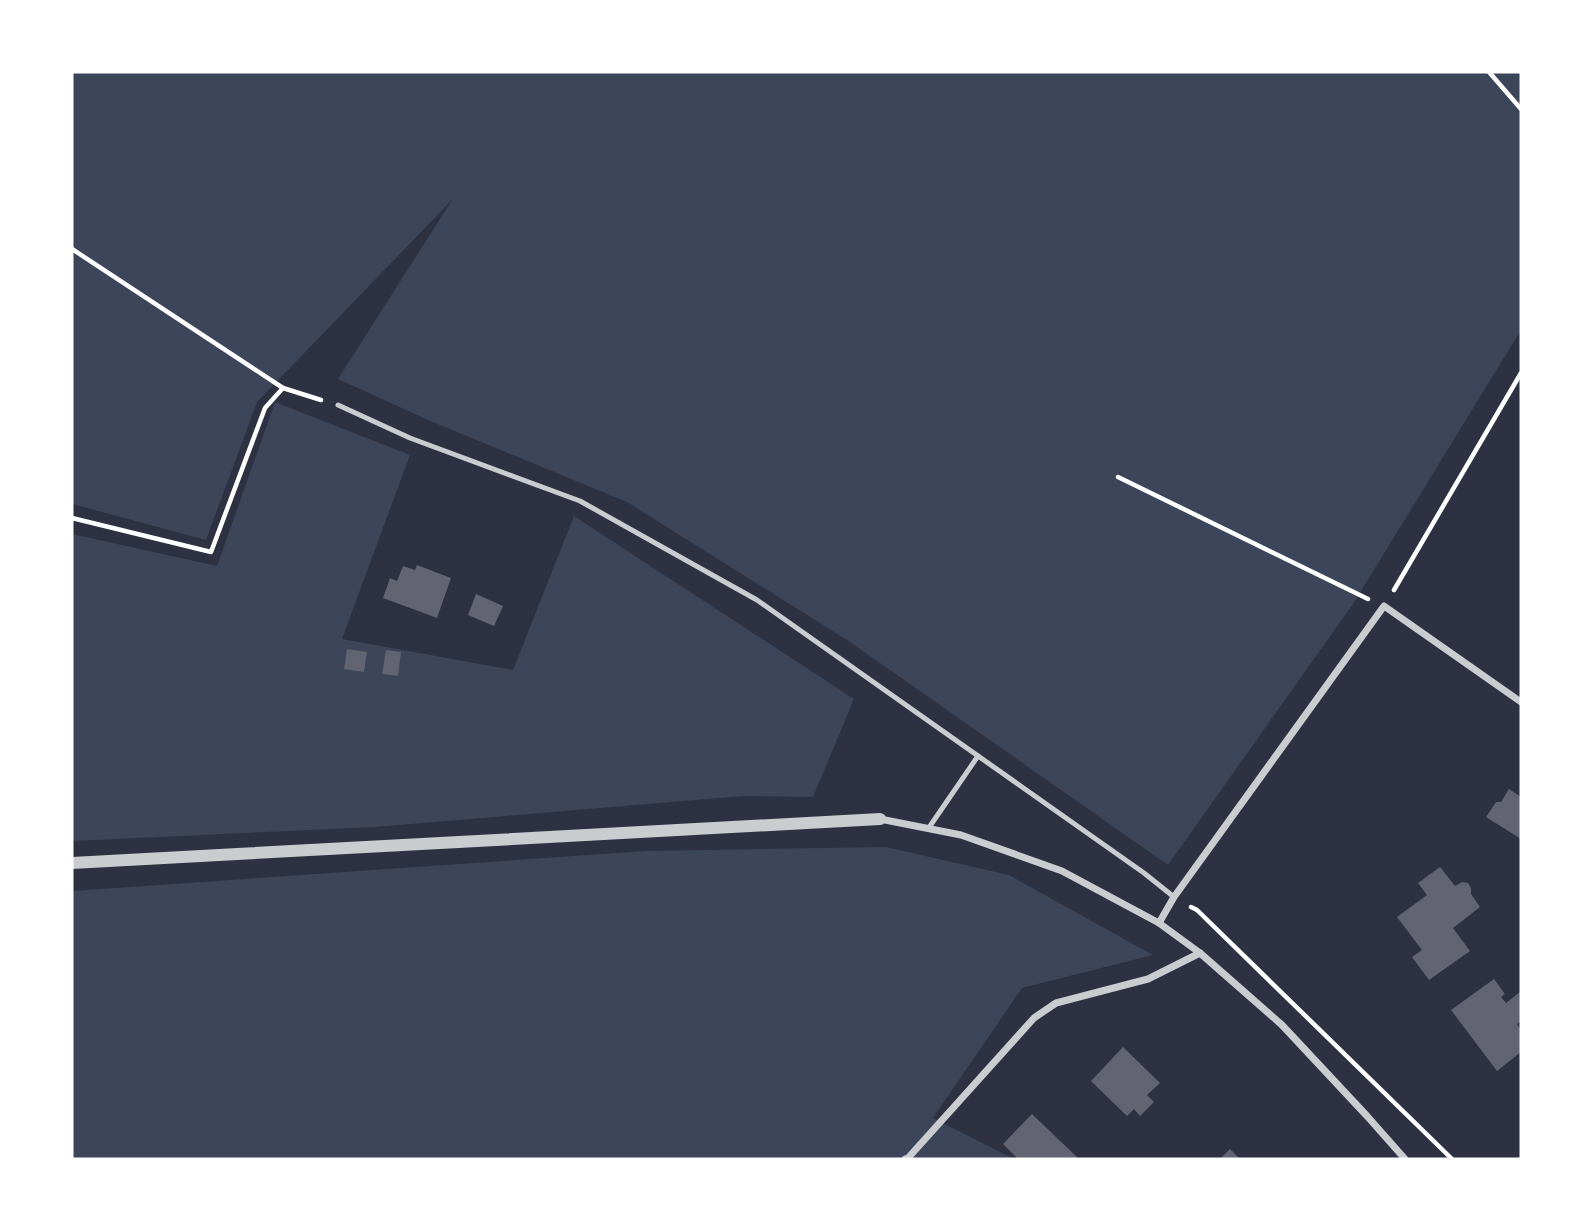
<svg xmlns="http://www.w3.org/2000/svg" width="1593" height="1231" viewBox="0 0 1593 1231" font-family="'Roboto Condensed',sans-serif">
<rect width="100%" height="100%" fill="#2d3142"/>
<g fill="#3c4559">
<polygon points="72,72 1521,72 1521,330 1353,604 1168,865 847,640 627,502 428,420 338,379 452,200 257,402 206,540 72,504"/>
<polygon points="275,402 410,455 342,639 513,670 574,516 854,699 813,797 743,796 375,827 72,841 72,534 217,566"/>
<polygon points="886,847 1009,875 1153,955 1022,988 933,1118 1014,1159 72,1159 72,891 646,851"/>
</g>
<g fill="#626471">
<polygon points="417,565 451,578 437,618 383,598 390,578 397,581 403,566 415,570"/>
<polygon points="476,594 503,606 494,626 468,615"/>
<polygon points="347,649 367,652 364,672 344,669"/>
<polygon points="386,650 401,652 398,676 382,674"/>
<polygon points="1509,789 1521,797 1521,839 1486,817 1496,802 1501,802"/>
<polygon points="1440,867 1455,886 1462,882 1468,883 1471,888 1471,894 1480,907 1453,928 1470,951 1429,980 1412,957 1422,950 1397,917 1427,895 1418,883"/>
<polygon points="1494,979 1505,994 1501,997 1506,1003 1520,992 1521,995 1521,1021 1517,1024 1521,1030 1521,1052 1497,1071 1451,1010"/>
<polygon points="1123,1047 1160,1083 1147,1095 1154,1102 1140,1116 1134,1109 1127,1116 1091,1081"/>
<polygon points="1032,1114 1079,1159 1018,1159 1003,1144"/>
<polygon points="1230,1149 1240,1159 1220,1159"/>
</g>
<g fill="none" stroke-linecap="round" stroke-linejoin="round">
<g stroke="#fff" stroke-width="4.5">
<polyline points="1489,72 1521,109"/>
<polyline points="72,249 283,388"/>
<polyline points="1118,477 1368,599"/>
<polyline points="72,518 211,552 265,408 283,388 321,400"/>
<polyline points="1394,590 1521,373"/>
<polyline points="1191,907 1197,910 1452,1159"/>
</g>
<g stroke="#caccd0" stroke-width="5">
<polyline points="338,405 410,438 580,501 757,600 1144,873 1174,897"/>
<polyline points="928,829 978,756"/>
</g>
<g stroke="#caccd0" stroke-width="7">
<polyline points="880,819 961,835 1062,871 1159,923 1200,953 1282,1025 1367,1116 1405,1159"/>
<polyline points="1159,923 1174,897 1384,606 1521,702"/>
<polyline points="905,1159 908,1158 1034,1018 1056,1003 1148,979 1200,953"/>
</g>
<polyline stroke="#caccd0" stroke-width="12" points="72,863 880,819"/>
</g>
<rect width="1593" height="1231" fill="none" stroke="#ffffff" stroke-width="147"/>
</svg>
